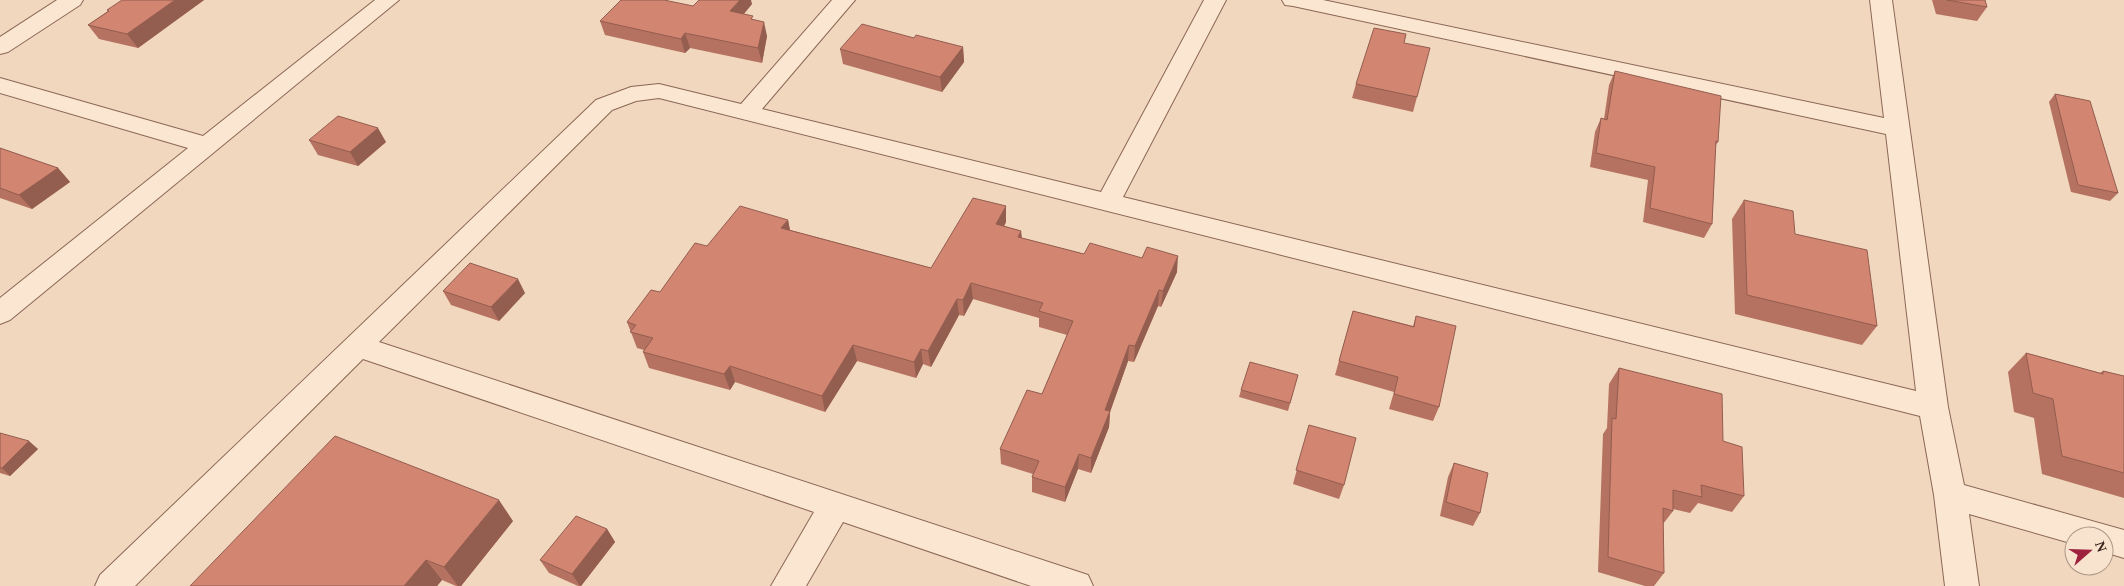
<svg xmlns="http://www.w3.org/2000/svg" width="2124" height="586" viewBox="0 0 2124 586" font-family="Georgia,serif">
<rect width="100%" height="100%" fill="#f1d7be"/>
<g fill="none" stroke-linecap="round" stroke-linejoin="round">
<g stroke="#8b6756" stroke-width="2">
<g id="minor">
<polygon points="57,0 83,0 80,5 8,52 0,54 0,37"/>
<polygon points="375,0 399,0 10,320 0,324 0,298 188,148 0,93 0,78 203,136"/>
<polygon points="832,0 855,0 762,109 1101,192 1204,0 1226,0 1123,197 1916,391 1886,134 1293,6 1285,5 1282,0 1323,0 1884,118 1870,0 1892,0 1948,407 1964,485 2124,530 2124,558 2104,552 2104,536 2074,536 2074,544 1969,514 1979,586 1945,586 1934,495 1920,416 659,98 636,101 612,110 379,342 1076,571 1088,575 1093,586 1031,586 843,522 806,586 771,586 814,512 363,359 135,586 95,586 100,575 596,100 631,87 659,84 741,104"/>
</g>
</g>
<use href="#minor" fill="#fbe6d2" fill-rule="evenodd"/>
</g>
<g fill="#b57261">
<polygon points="204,0 138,48 99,39 88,25 108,11 107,10"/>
<polygon points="1932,0 1985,0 1987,7 1977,21 1936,14"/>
<polygon points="752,4 744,14 754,20 767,36 762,63 690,48 685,53 605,35 600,21 693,6"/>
<polygon points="914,38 963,47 964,62 942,92 843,64 840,49"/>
<polygon points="1404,43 1417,97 1413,112 1352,98 1356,84"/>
<polygon points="1615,71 1718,142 1715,146 1712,224 1704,238 1643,222 1648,180 1590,167 1595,132 1601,118 1604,119 1609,85"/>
<polygon points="2055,94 2118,193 2110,201 2071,192 2049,102"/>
<polygon points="309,140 386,142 358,166 318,155"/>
<polygon points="0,148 58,168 70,182 32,209 0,198"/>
<polygon points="1744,200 1795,234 1877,326 1862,345 1735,314 1732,219"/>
<polygon points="788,220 790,230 931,268 1006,222 1004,226 1021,231 1022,238 1084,254 1177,272 1161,307 1158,306 1134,362 1128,361 1110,412 1109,427 1091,473 1078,469 1065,502 1032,492 1032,477 1033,474 1001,464 1000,449 1042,394 1067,335 1039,327 1039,318 973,299 964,316 959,315 931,367 923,364 916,378 857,361 825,412 735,382 730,390 649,368 643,352 644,350 637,348 627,322 660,292 707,246"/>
<polygon points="443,291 525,293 499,321 451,305"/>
<polygon points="1353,311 1413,326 1416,316 1439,407 1433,421 1389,409 1394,392 1335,375"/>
<polygon points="2026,353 2100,373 2103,371 2124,376 2124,498 2042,474 2034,418 2014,412 2008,372"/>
<polygon points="1619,368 1723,441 1744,496 1732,512 1698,503 1690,513 1673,509 1673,511 1663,524 1664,573 1654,586 1645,586 1598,572 1603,434 1607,428 1609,384"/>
<polygon points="1298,375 1288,411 1239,397 1241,390"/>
<polygon points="1309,425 1344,485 1339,499 1293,484"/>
<polygon points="0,433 38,449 10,476 0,473"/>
<polygon points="1454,463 1480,513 1473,526 1440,516 1448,477"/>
<polygon points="513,521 461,586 456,586 442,580 437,586 190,586"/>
<polygon points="607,529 615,542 581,586 578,586 549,573 540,560"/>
</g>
<g fill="#935d4f">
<polygon points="175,0 204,0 138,48 127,34"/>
<polygon points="740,0 751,0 752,4 734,25 730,11"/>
<polygon points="764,22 767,36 762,63 758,48"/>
<polygon points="685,33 690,48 685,53 681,39"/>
<polygon points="963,47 964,62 942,92 940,77"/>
<polygon points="378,128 386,142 358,166 350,152"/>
<polygon points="58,168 70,182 32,209 19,195"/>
<polygon points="1006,206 1006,222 997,240 996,224"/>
<polygon points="788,220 791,236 781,228"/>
<polygon points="1021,231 1022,247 1018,237"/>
<polygon points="1178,256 1177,272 1161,307 1163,291"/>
<polygon points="518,279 525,293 499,321 491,307"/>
<polygon points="971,283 973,299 964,316 963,300"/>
<polygon points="1159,290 1158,306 1134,362 1135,346"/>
<polygon points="957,299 959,315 931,367 928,351"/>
<polygon points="853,345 857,361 825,412 822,396"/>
<polygon points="1129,345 1128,361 1110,412 1109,427 1091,473 1091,458 1105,410"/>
<polygon points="921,349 923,364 916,378 914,362"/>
<polygon points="730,366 735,382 730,390 724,374"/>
<polygon points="29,441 38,449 10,476 2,468"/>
<polygon points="1079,454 1078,469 1065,502 1065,487"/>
<polygon points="499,500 513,521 461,586 458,586 444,567"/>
<polygon points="607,529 615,542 581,586 580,586 572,574"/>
<polygon points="426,560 442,580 437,586 404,586"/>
</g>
<g fill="#d28571" stroke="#935d4f">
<polygon points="122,0 175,0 127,34 88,25 109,11 107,10"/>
<polygon points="621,0 664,0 693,6 699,0 740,0 730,11 753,16 751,19 764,22 758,48 685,33 681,39 600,21"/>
<polygon points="1947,0 1985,0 1987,7"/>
<polygon points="862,24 914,38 916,35 963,47 940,77 840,49"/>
<polygon points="1374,28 1406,34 1404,43 1430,48 1417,97 1356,84"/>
<polygon points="1615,71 1721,96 1718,142 1716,141 1712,224 1650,208 1655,167 1596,153 1601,118 1607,120"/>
<polygon points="2055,94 2090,101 2118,193 2078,185"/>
<polygon points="338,116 378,128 350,152 309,140"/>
<polygon points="0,148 58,168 19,195 0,188"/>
<polygon points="973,198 1006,206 996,224 1021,231 1018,237 1084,254 1090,243 1142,258 1147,247 1178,256 1163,291 1159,290 1135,346 1129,345 1105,410 1110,411 1091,458 1079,454 1065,487 1032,477 1039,461 1000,449 1027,390 1042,394 1073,321 1039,311 1043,303 971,283 963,300 957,299 928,351 921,349 914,362 853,345 822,396 730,366 724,374 643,352 653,338 630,332 636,325 627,322 651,290 660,292 695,243 707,246 740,206 788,220 781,228 931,268"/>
<polygon points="1744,200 1793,211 1795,234 1867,250 1877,326 1747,295"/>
<polygon points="470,263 518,279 491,307 443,291"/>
<polygon points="1353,311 1414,327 1416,316 1456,326 1439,407 1394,394 1398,377 1339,361"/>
<polygon points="2026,353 2103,374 2103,371 2124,376 2124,473 2062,456 2053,399 2033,393"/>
<polygon points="1250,362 1298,375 1290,403 1241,390"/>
<polygon points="1619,368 1722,394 1723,441 1742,447 1744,496 1701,485 1702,497 1673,490 1673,511 1663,508 1664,573 1608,557 1612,418 1616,419"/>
<polygon points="1309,425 1356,438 1344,485 1296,470"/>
<polygon points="0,433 29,441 2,468 0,468"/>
<polygon points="335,436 499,500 444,567 426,560 404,586 190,586"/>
<polygon points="1454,463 1488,473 1480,513 1446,502"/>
<polygon points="576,516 607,529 572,574 540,560"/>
</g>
<g transform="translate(2089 551) rotate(70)"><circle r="24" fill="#f8e3cf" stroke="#ac9687"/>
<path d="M0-4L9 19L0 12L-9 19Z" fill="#9e223d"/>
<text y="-8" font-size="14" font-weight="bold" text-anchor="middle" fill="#39231b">N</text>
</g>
</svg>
